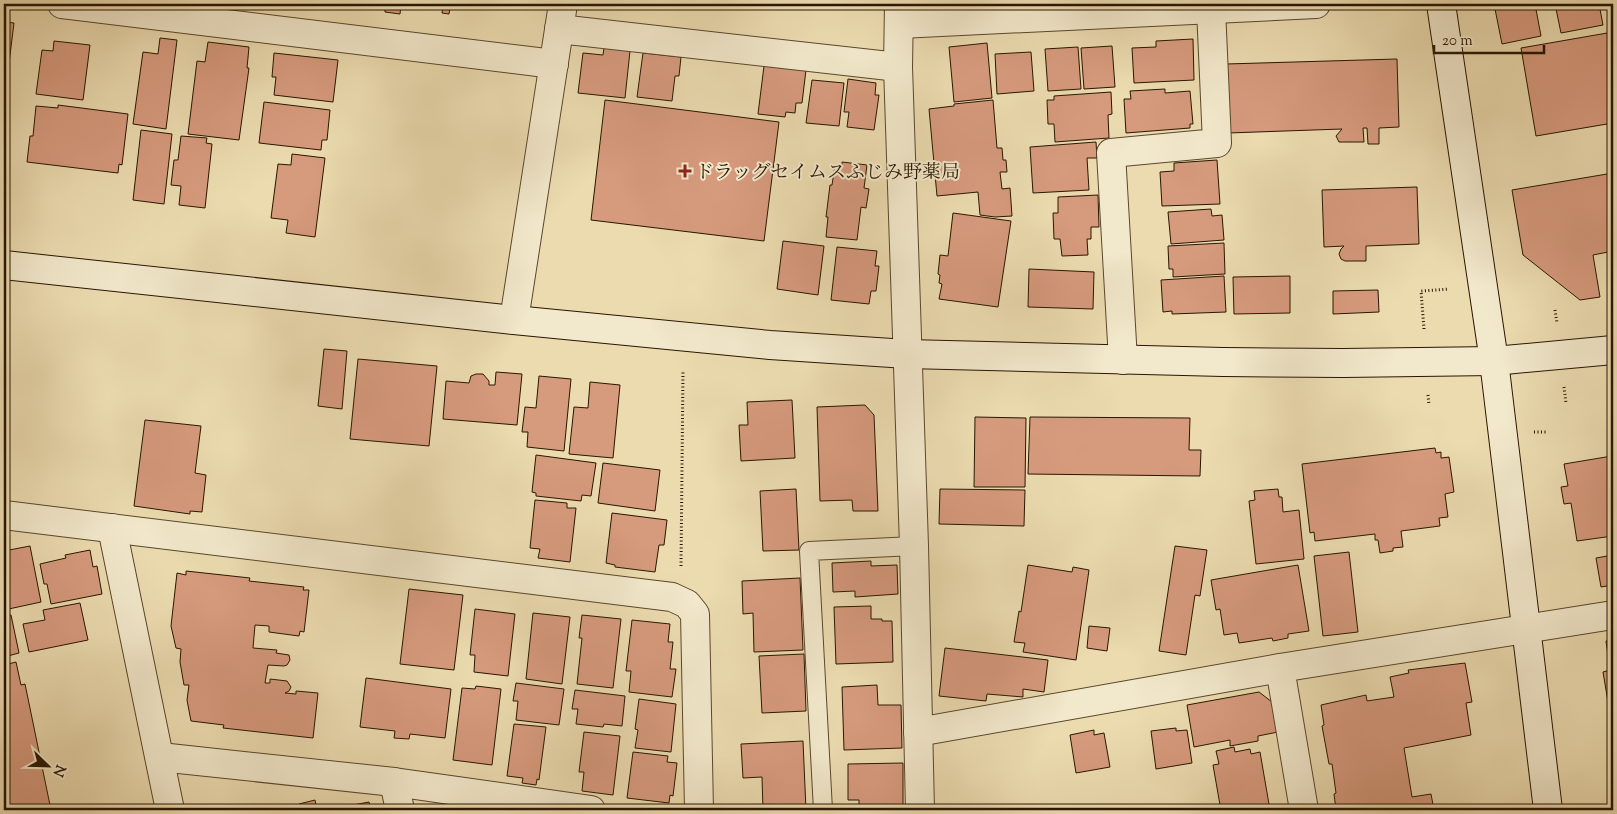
<svg xmlns="http://www.w3.org/2000/svg" width="1617" height="814" viewBox="0 0 1617 814" font-family="'Sorts Mill Goudy','Noto Serif JP',serif">
<rect width="100%" height="100%" fill="#ebdbaf"/>
<filter id="stains"><feTurbulence type="fractalNoise" baseFrequency=".004" numOctaves="4"/><feColorMatrix values="0 0 0 0 .2 0 0 0 0 .09 0 0 0 0 .02 0 0 0 .5 -.17"/></filter>
<radialGradient id="worn" r=".72"><stop offset=".6" stop-color="#630" stop-opacity="0"/><stop offset="1" stop-color="#630" stop-opacity=".3"/></radialGradient>
<g fill="#d69a7d" stroke="#291601">
<polygon points="385,4 401,4 400,14 385,12"/>
<polygon points="1494,4 1535,4 1541,36 1502,44"/>
<polygon points="1555,4 1599,4 1603,25 1561,33"/>
<polygon points="443,7 450,7 449,14 442,13"/>
<polygon points="4,22 14,23 5,95 4,95"/>
<polygon points="1613,32 1613,123 1536,136 1521,48"/>
<polygon points="160,38 177,40 166,129 133,124 143,52 158,54"/>
<polygon points="1193,39 1194,80 1134,83 1132,48 1156,47 1156,41"/>
<polygon points="54,41 90,45 83,100 36,94 42,50 53,51"/>
<polygon points="208,42 249,47 247,68 249,68 239,140 188,134 197,61 205,62"/>
<polygon points="987,43 992,98 954,102 949,47"/>
<polygon points="1112,46 1115,87 1084,89 1081,48"/>
<polygon points="1078,47 1081,89 1048,91 1045,49"/>
<polygon points="604,48 630,51 625,98 578,93 583,53 603,55"/>
<polygon points="1031,52 1034,91 997,94 995,54"/>
<polygon points="274,53 338,60 333,102 274,95 276,77 272,77"/>
<polygon points="643,53 681,57 679,76 675,76 672,101 637,97"/>
<polygon points="1397,59 1399,127 1379,128 1379,144 1368,144 1367,128 1363,128 1364,142 1339,142 1336,136 1342,129 1228,133 1226,64"/>
<polygon points="764,66 806,70 802,103 796,103 795,113 786,112 785,117 758,114"/>
<polygon points="848,79 876,83 875,95 879,95 874,130 847,127 849,112 844,112"/>
<polygon points="812,80 844,83 839,126 806,123"/>
<polygon points="1165,89 1165,93 1190,91 1193,124 1190,124 1190,128 1126,133 1124,99 1131,99 1130,91"/>
<polygon points="1111,92 1112,114 1108,115 1109,138 1055,142 1054,124 1048,124 1047,100 1054,100 1054,96"/>
<polygon points="605,100 779,122 764,241 591,220"/>
<polygon points="993,100 997,148 1002,148 1003,160 1006,160 1007,172 1000,172 1002,189 1010,188 1012,216 995,217 980,215 978,192 937,196 929,109 954,106 954,104"/>
<polygon points="264,102 330,110 327,140 322,140 321,150 259,143"/>
<polygon points="58,105 128,114 122,165 119,164 118,173 27,162 30,136 33,136 36,106 58,108"/>
<polygon points="141,130 172,134 164,204 133,200"/>
<polygon points="181,136 207,138 206,143 212,144 205,208 179,205 181,186 171,185 174,160 178,160"/>
<polygon points="1096,142 1097,158 1087,158 1089,190 1033,193 1030,147"/>
<polygon points="292,154 325,158 315,237 286,233 288,220 271,218 278,164 291,165"/>
<polygon points="1217,160 1220,204 1162,206 1160,172 1174,171 1174,163"/>
<polygon points="842,162 867,165 864,188 869,189 866,208 861,207 857,240 826,237 828,217 826,217 830,185 832,185 835,165 842,166"/>
<polygon points="1613,173 1613,251 1593,255 1600,297 1580,300 1523,255 1512,190"/>
<polygon points="1417,187 1419,244 1366,246 1366,261 1345,261 1341,259 1339,254 1341,249 1344,246 1324,247 1322,190"/>
<polygon points="1098,195 1099,227 1091,227 1091,239 1087,239 1088,255 1062,256 1060,239 1054,239 1053,213 1058,213 1058,197"/>
<polygon points="1211,209 1212,216 1222,215 1224,240 1171,244 1168,212"/>
<polygon points="953,213 1011,221 998,307 939,299 942,284 939,283 940,275 938,274 940,255 948,256"/>
<polygon points="783,241 824,246 818,295 777,289"/>
<polygon points="1224,243 1225,274 1173,277 1173,269 1169,269 1168,246"/>
<polygon points="837,247 877,251 875,266 879,266 876,291 871,291 869,304 831,300"/>
<polygon points="1029,269 1094,272 1093,309 1028,307"/>
<polygon points="1224,276 1226,312 1172,314 1172,311 1163,312 1161,280"/>
<polygon points="1290,276 1290,313 1234,314 1233,277"/>
<polygon points="1378,290 1379,312 1333,314 1333,291"/>
<polygon points="324,349 347,351 342,409 318,406"/>
<polygon points="358,359 437,366 429,446 350,439"/>
<polygon points="496,372 522,374 517,425 443,419 446,381 469,383 471,376 476,374 483,374 489,381 489,385 495,385"/>
<polygon points="539,376 571,379 564,451 527,447 528,432 522,432 525,407 536,408"/>
<polygon points="590,382 620,385 613,458 569,454 574,407 588,408"/>
<polygon points="792,400 795,458 741,461 739,425 748,425 747,402"/>
<polygon points="865,405 874,415 878,511 853,511 852,500 820,501 817,407"/>
<polygon points="975,417 1026,418 1025,487 974,487"/>
<polygon points="1030,417 1190,418 1189,450 1201,450 1200,476 1028,474"/>
<polygon points="145,420 201,426 195,473 206,475 202,512 190,511 190,514 134,506"/>
<polygon points="1435,448 1436,453 1441,452 1441,458 1449,457 1454,492 1445,494 1448,517 1439,518 1440,526 1401,531 1403,547 1393,548 1393,551 1380,553 1378,540 1375,540 1375,534 1315,541 1314,532 1310,533 1302,464"/>
<polygon points="536,455 596,463 591,496 582,495 581,501 536,496 536,493 532,492"/>
<polygon points="1612,456 1613,466 1613,536 1577,541 1571,503 1564,504 1561,487 1568,486 1564,464"/>
<polygon points="603,463 660,470 655,511 598,503"/>
<polygon points="796,489 799,550 763,551 760,491"/>
<polygon points="940,489 1025,490 1024,526 939,524"/>
<polygon points="1278,489 1279,497 1282,497 1283,512 1299,510 1304,559 1256,564 1249,501 1255,500 1254,491"/>
<polygon points="535,500 567,503 567,508 576,508 570,562 538,558 540,549 530,548"/>
<polygon points="612,513 667,520 664,545 659,545 655,572 615,567 615,565 606,563"/>
<polygon points="30,546 41,602 4,610 4,561 6,560 4,551"/>
<polygon points="1175,546 1207,550 1200,596 1195,595 1186,655 1159,651"/>
<polygon points="90,550 93,567 97,566 102,594 51,604 47,584 44,584 40,564 66,558 65,555"/>
<polygon points="1349,552 1358,632 1323,636 1314,556"/>
<polygon points="1613,555 1613,585 1601,587 1596,558"/>
<polygon points="871,561 871,566 897,565 898,594 855,597 855,591 833,592 832,563"/>
<polygon points="1028,565 1072,572 1073,567 1089,570 1076,660 1023,652 1025,643 1014,642 1019,611 1021,612"/>
<polygon points="1298,565 1309,631 1288,634 1288,638 1273,641 1272,638 1239,643 1237,633 1224,635 1220,609 1216,610 1211,580"/>
<polygon points="186,571 250,578 249,581 304,587 303,590 309,590 304,632 300,631 299,636 269,632 269,626 255,625 253,648 277,650 276,653 289,655 290,660 287,665 284,666 268,665 265,683 270,683 270,679 287,681 291,687 289,691 285,693 296,694 296,691 318,693 313,738 223,728 224,725 191,721 187,700 189,685 184,685 180,662 181,649 176,648 171,626 177,573 186,575"/>
<polygon points="800,578 803,650 754,652 753,613 743,614 742,581"/>
<polygon points="409,589 463,595 454,670 400,664"/>
<polygon points="80,603 88,640 29,652 23,624 45,620 43,610"/>
<polygon points="871,606 871,619 882,619 882,621 892,621 893,662 836,664 834,607"/>
<polygon points="475,609 515,614 508,676 474,672 475,655 470,655"/>
<polygon points="533,613 570,617 562,684 526,679"/>
<polygon points="11,615 19,653 4,657 4,616"/>
<polygon points="582,615 621,619 613,688 577,684 582,638 579,638"/>
<polygon points="632,620 670,624 668,642 673,642 670,669 676,669 672,697 629,692 631,671 626,671"/>
<polygon points="1089,626 1110,628 1107,651 1087,648"/>
<polygon points="1613,639 1613,701 1608,702 1603,672 1610,670 1606,641"/>
<polygon points="945,648 1048,660 1044,692 1023,689 1023,697 987,694 986,701 939,696"/>
<polygon points="804,654 806,711 762,713 759,656"/>
<polygon points="16,662 21,685 25,684 51,810 4,810 4,665"/>
<polygon points="1465,663 1472,702 1466,703 1471,735 1404,748 1412,797 1431,794 1434,810 1336,810 1334,794 1336,793 1332,764 1329,764 1322,726 1324,725 1321,705 1366,695 1367,701 1394,697 1390,677 1409,673 1408,670"/>
<polygon points="366,678 451,689 445,738 410,734 409,739 394,738 395,731 360,727"/>
<polygon points="516,683 564,689 559,725 516,720 518,701 513,701"/>
<polygon points="877,685 878,705 901,705 902,748 844,750 842,687"/>
<polygon points="476,686 501,689 492,765 453,760 462,688 475,689"/>
<polygon points="575,690 625,696 622,726 604,724 603,727 576,724 578,709 572,709"/>
<polygon points="1259,692 1272,702 1278,732 1258,736 1258,741 1230,746 1230,740 1194,747 1187,705"/>
<polygon points="639,699 676,704 671,752 635,748 638,730 635,729"/>
<polygon points="514,724 546,727 539,780 537,779 536,785 522,783 523,778 507,776"/>
<polygon points="1176,728 1176,731 1187,730 1192,763 1156,769 1151,731"/>
<polygon points="1094,730 1094,735 1104,733 1110,767 1076,773 1070,735"/>
<polygon points="584,732 620,736 613,795 582,791 584,772 579,772"/>
<polygon points="803,741 806,810 763,810 762,777 743,778 741,744"/>
<polygon points="1234,747 1235,752 1250,749 1251,754 1260,752 1270,810 1216,810 1215,806 1220,805 1213,765 1219,764 1216,751"/>
<polygon points="633,752 668,756 667,762 677,763 673,796 670,795 669,803 627,798"/>
<polygon points="1613,758 1613,790 1608,759"/>
<polygon points="903,763 903,810 859,810 859,800 848,800 848,764"/>
<polygon points="315,800 317,810 300,810 299,804"/>
<polygon points="369,802 371,810 332,810 332,809"/>
</g>
<g fill="none" stroke-linecap="round" stroke-linejoin="round">
<g stroke="#5a472c" stroke-width="20">
<polyline id="lane" points="823,810 809,551 914,546"/>
</g>
<g stroke="#5a472c" stroke-width="30">
<g id="street">
<polyline points="62,4 554,64"/>
<polyline points="899,4 898,67 914,546 920,810"/>
<polyline points="900,24 1316,4"/>
<polyline points="559,29 898,67"/>
<polyline points="514,320 563,4"/>
<polyline points="1123,360 1111,153 1217,143 1211,9"/>
<polyline points="4,515 672,597 687,604 695,614 699,810"/>
<polyline points="112,528 170,810"/>
<polyline points="1280,668 1304,810"/>
<polyline points="918,732 1280,668 1613,615"/>
<polyline points="160,757 394,782 591,810"/>
<polyline points="394,782 400,810"/>
</g>
</g>
<g stroke="#291601" stroke-width="30">
<g id="secondary">
<polyline points="1441,4 1494,361 1548,810"/>
<polyline points="4,265 514,320 770,345 907,354 1223,362 1343,363 1494,361 1613,350"/>
</g>
</g>
<g stroke="#291601" stroke-width="3" stroke-dasharray="1 2.5" stroke-linecap="butt">
<polyline points="1555,310 1557,323"/>
<polyline points="1424,329 1421,291 1449,289"/>
<polyline points="1564,387 1566,403"/>
<polyline points="1428,395 1429,405"/>
<polyline points="1534,432 1547,432"/>
<polyline points="681,566 683,370"/>
</g>
<use href="#lane" stroke="#f2e8cb" stroke-width="18"/>
<use href="#street" stroke="#f2e8cb" stroke-width="28"/>
<use href="#secondary" stroke="#f2e8cb" stroke-width="28"/>
</g>
<path fill="#8f2418" stroke="#f2e8cb" stroke-width="2" d="M682.5 163.5h5v5h5v5h-5v5h-5v-5h-5v-5h5z"/>
<g text-anchor="middle" stroke-width="4" stroke-linejoin="round" paint-order="stroke">
<g font-size="19" fill="#291601" stroke="#f2e8cb" text-anchor="start">
<text x="695" y="178">ドラッグセイムスふじみ野薬局</text>
</g>
</g>
<rect width="1617" height="814" fill="none" stroke="#ebdbaf" stroke-width="20"/>
<rect x="5" y="5" width="1607" height="804" fill="none" stroke="#291601" stroke-width="2.5"/>
<rect x="10" y="10" width="1597" height="794" fill="none" stroke="#291601"/>
<g transform="translate(48 766) rotate(113)" stroke="#f2e8cb" stroke-width="4" paint-order="stroke">
<path d="M0-4L9 19L0 12L-9 19Z" fill="#291601"/>
<text y="-8" font-size="14" font-weight="bold" text-anchor="middle" fill="#291601">N</text>
</g>
<path d="M1434 45v8h110v-8" fill="none" stroke="#291601" stroke-width="2.5"/>
<text x="1442" y="45" font-size="15" fill="#291601" stroke="#f2e8cb" stroke-width="4" paint-order="stroke">20 m</text>
<rect width="100%" height="100%" filter="url(#stains)"/>
<rect width="100%" height="100%" fill="url(#worn)"/>
</svg>
